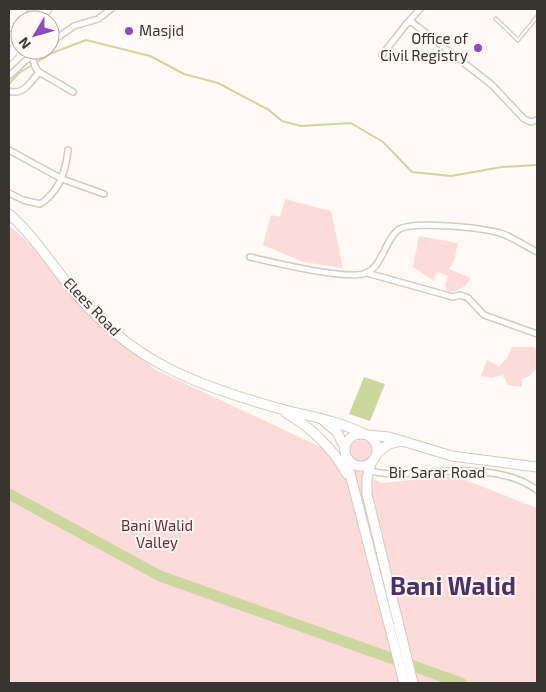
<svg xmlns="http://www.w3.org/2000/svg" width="546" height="692" viewBox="0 0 546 692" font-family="'Exo 2',sans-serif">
<rect width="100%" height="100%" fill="#fffaf5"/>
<g fill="#fddbda">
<polygon points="285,199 331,211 343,268 303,262 263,245 271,215 280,217"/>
<polygon points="9,225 49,261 154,369 325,449 381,483 455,476 537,508 537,683 9,683"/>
<path d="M419,236L458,243L454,261L449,269L471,278C466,287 457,293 447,292L445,285L448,276L437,272L434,281L413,267Z"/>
<polygon points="512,347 534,347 537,353 537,368 529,376 522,379 522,387 508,385 503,375 491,378 481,376 487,360 499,366 507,358"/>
<circle cx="361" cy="451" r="11"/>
</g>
<polygon fill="#ccd79f" points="364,377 385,384 370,421 349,414"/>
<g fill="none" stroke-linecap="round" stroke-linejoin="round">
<polyline stroke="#ccd79f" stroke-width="2" points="9,84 19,73 52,53 86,40 150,56 184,74 218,83 269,110 282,121 301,126 351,123 383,142 412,172 451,176 502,167 537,165"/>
<polyline stroke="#ccd79f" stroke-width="11" points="9,494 160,576 461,683"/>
<g stroke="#d4cabe" stroke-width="5">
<polyline id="lane" points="496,19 518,40 537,17"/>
</g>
<g stroke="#d4cabe" stroke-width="8">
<g id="street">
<polyline points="408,22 420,9"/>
<polyline points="50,43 74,26 98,19 111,9"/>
<polyline points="382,55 408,22 413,23 492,85 524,119 531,122 537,120"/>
<polyline points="32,56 35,67 39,72 73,92"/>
<polyline points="9,76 25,61 40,50"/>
<path d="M9,91C23,96 31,82 39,72"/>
<polyline points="9,150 62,179 104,194"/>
<path d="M9,193L23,200L40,204C59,192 66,171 68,150"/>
<path d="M250,257C271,262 349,281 366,273C383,266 384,241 398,230C411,220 482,228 500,233C513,237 525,246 537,252"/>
<polyline points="367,273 453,297 460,295 468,298 484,315 537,334"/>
<path d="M364,467C378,476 396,474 413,473C454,471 503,465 537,490"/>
</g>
</g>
<g stroke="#d4cabe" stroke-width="11">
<g id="highway">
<polyline points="26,20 36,9"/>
<polyline points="38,20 47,9"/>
<polyline points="9,41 20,28"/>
<polyline points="9,56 20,42"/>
<path d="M9,214C32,234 48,259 67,283C94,317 126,346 164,366C201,386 244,399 285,410C312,417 339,421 364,434"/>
<path d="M286,413C312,428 332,447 347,474"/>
<polyline points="324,421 337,432 345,448"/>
<circle cx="361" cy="450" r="16"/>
<polyline points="368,435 389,437 452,456 537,467"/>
<polyline points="378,452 389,444 402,441"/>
<polyline points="346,458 404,683"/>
<polyline points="371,463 367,478 367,494 413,683"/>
</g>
</g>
<use href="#lane" stroke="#fff" stroke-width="2.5"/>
<use href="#street" stroke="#fff" stroke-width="5"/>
<use href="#highway" stroke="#fff" stroke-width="9"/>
</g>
<g fill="#8c4bc0" stroke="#fffaf5" stroke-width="2">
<circle cx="129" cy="31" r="5"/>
<circle cx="478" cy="48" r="5"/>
</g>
<g text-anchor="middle" stroke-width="4" stroke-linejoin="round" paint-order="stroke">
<g font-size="15" fill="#383430" stroke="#fffaf5" text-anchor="start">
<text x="139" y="36">Masjid</text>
<text x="468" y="44" text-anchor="end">Office of<tspan x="468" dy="17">Civil Registry</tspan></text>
</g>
<g font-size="15" fill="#383430" stroke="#fffaf5">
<text transform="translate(92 307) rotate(46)" y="5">Elees Road</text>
<text x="437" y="478">Bir Sarar Road</text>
</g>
<g font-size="15" fill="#72282d" stroke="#fffaf5">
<text x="157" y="531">Bani Walid<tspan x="157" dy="17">Valley</tspan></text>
</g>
<g font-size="25" font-weight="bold" fill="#4e2f69" stroke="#fffaf5">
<text x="453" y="595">Bani Walid</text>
</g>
</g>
<rect width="546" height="692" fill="none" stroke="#383430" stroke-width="20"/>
<g transform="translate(35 35) rotate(232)"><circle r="24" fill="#fffaf5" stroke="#afaba6"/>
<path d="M0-4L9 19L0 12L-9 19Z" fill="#8c4bc0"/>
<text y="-8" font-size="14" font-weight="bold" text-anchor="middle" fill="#383430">N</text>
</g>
</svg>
